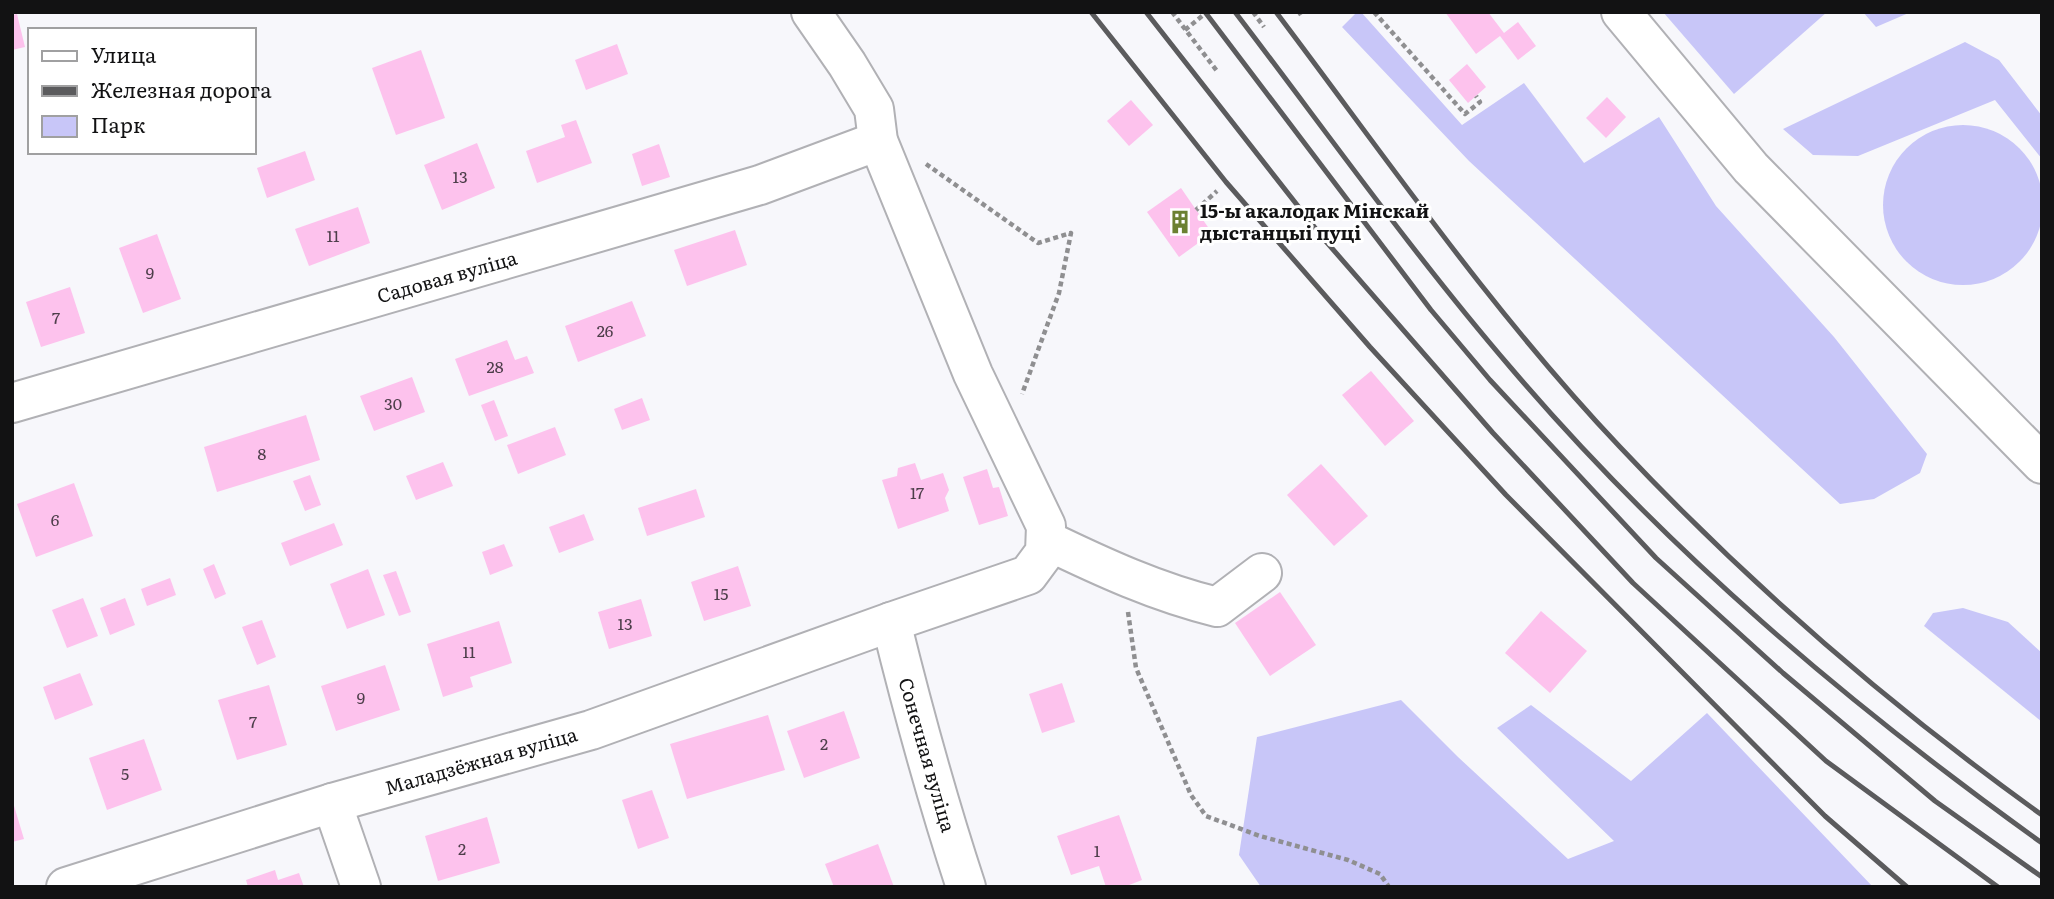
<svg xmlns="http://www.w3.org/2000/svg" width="2054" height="899" viewBox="0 0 2054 899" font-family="Literata,serif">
<rect width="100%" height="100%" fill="#f7f7fb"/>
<g fill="#c8c6f8">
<polygon points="1357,12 1361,12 1462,125 1524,83 1584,163 1659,117 1716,206 1834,337 1927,454 1920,473 1874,499 1840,504 1469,161 1342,27"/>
<polygon points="1663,12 1827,12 1734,94"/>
<polygon points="1863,12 1911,12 1876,27"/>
<polygon points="1965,42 1999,60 2042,116 2042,159 1995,100 1858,156 1813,155 1783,129"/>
<circle cx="1963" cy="205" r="80"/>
<polygon points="1963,608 2008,622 2042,653 2042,722 1924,626 1933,613"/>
<polygon points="1401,700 1458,757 1568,859 1614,841 1497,728 1531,705 1631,781 1707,713 1873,887 1261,887 1239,855 1257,737"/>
</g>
<g fill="#fdc2ed">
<polygon points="1445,12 1488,12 1504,33 1518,22 1536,46 1518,60 1500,36 1476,54"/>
<polygon points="17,14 25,47 12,50 12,15"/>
<polygon points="617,44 628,74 586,90 575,60"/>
<polygon points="421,50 445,118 396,135 372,68"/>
<polygon points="1467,64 1486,87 1468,103 1449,80"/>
<polygon points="1607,97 1626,117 1606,138 1586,118"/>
<polygon points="1131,100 1153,125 1129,146 1107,121"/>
<polygon points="576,120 592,163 537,183 526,151 565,137 561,125"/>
<polygon points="477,143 495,188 442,210 424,165"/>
<polygon points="659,144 670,177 642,186 632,154"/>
<polygon points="305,151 315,180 267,198 257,168"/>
<polygon points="1181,188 1212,233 1179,257 1147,212"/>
<polygon points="358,207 370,243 309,266 295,229"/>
<polygon points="735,230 747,265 687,286 674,250"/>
<polygon points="157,234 181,299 143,313 119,248"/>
<polygon points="70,287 85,333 41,347 26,302"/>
<polygon points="632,301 646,336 578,362 565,326"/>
<polygon points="507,340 515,360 527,356 534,373 469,396 455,359"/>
<polygon points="1371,371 1414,421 1385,446 1342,395"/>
<polygon points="412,377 425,412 374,431 360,396"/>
<polygon points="642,398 650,420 622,430 614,409"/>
<polygon points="494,400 508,436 495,441 481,405"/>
<polygon points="306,415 320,460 217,492 204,447"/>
<polygon points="555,427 566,455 518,474 507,445"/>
<polygon points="443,462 453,486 416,500 406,476"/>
<polygon points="915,463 921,480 943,473 949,490 945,498 949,511 898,529 882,480 897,476 898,468"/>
<polygon points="1321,464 1368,516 1334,546 1287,495"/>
<polygon points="987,469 993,488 999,487 1008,516 979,525 963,477"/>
<polygon points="310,475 321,505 305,511 293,481"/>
<polygon points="74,483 93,536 36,557 17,504"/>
<polygon points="696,489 705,517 647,536 638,508"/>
<polygon points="584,514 594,540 559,553 549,527"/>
<polygon points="334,523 343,545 290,566 281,543"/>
<polygon points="504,544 513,566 490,575 482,552"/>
<polygon points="214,564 226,594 215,599 203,569"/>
<polygon points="738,566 751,606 704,621 691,582"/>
<polygon points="368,569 385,615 347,629 330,584"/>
<polygon points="396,571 411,612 399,616 383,575"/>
<polygon points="170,578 176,595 147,606 141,589"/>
<polygon points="1280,592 1316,645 1270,676 1235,623"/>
<polygon points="83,598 98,636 67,648 52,610"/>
<polygon points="125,598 135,625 110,635 100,608"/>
<polygon points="641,599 652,636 609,649 598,612"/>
<polygon points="1541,611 1587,651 1550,693 1505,653"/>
<polygon points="262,620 276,657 257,665 242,627"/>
<polygon points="499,621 512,663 470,677 473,687 443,697 427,644"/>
<polygon points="385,665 400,710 336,731 321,686"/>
<polygon points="80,673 93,705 55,720 43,687"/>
<polygon points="1062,683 1075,722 1042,733 1029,694"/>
<polygon points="269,685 287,745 237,760 218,700"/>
<polygon points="844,711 860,758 804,778 787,731"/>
<polygon points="768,715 785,770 687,799 670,744"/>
<polygon points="144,739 162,790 107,810 89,758"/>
<polygon points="652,790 669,838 638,849 622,800"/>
<polygon points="12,799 24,839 12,842"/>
<polygon points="1119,815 1142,880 1124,887 1106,887 1099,866 1071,875 1057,836"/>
<polygon points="487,817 500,863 438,881 425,836"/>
<polygon points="878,844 894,887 834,887 825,864"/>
<polygon points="275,870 278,880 299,873 304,887 248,887 246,880"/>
</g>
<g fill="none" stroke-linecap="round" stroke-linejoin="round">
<g stroke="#b1b1b5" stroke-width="42">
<g id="minor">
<polyline points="1621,12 1751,168 2042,464"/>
<polyline points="12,403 760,185 878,141"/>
<path d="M1046,540C1102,567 1156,592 1217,607L1262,573"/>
<path d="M891,622C913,711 937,799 966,887"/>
<polyline points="332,803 361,887"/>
<polyline points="66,887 332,803 591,730 891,622 1028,575 1045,552 1046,526 973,374 878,141 874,109 847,64 811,12"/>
</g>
</g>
<g stroke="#8f8f91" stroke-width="4.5" stroke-dasharray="5 3.5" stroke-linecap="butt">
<polyline points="1172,12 1217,71"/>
<polyline points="1253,12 1264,27"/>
<polyline points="1299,12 1301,15"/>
<polyline points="1374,12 1465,114 1480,102 1476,96"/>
<polyline points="1185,30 1207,12"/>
<polyline points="926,164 1038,243 1071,233 1059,293 1022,394"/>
<polyline points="1196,210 1217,191"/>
<polyline points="1128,612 1136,668 1191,795 1206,816 1260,836 1348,860 1380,874 1389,887"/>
</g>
<use href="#minor" stroke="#fff" stroke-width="38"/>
<g stroke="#5b5b5d" stroke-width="5">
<polyline points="1091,12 1226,182 1370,347 1506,495 1825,816 1907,887"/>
<polyline points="1146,12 1323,238 1493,433 1633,583 1826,761 1998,887"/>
<polyline points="1205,12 1431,310 1490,380 1656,558 1783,673 1935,801 2042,877"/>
<path d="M1235,12C1326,131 1413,254 1511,368C1666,550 1848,704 2042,843"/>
<path d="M1276,12C1387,159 1493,313 1620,447C1748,583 1890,706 2042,815"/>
</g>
</g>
<defs>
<g id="building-bare" transform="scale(1.89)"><path d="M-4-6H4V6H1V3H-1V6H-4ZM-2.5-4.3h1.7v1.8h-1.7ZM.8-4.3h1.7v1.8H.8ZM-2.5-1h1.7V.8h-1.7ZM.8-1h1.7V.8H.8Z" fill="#6b8031" stroke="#fff" stroke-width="2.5" paint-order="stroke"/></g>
</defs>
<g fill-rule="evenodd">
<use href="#building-bare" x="1180" y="222"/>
</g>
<g text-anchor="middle" stroke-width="6" stroke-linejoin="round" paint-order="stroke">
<g font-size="16" fill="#4d3e4a">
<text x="460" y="183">13</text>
<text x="333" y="242">11</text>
<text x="150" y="279">9</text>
<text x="56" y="324">7</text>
<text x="605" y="337">26</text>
<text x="495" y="373">28</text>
<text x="393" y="410">30</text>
<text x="262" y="460">8</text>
<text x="917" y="499">17</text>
<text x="55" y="526">6</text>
<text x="721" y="600">15</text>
<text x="625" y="630">13</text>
<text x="469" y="658">11</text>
<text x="361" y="704">9</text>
<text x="253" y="728">7</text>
<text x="824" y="750">2</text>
<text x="125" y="780">5</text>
<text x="462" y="855">2</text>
<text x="1097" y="857">1</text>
</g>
<g font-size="19" font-weight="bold" fill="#121213" stroke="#fff" text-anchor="start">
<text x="1200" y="218">15-ы акалодак Мінскай<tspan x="1200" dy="22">дыстанцыі пуці</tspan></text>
</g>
<g font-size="19" fill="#121213" stroke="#fff">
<text transform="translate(447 277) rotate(-16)" y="7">Садовая вуліца</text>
<text transform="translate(927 755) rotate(74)" y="7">Сонечная вуліца</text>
<text transform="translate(481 761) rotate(-16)" y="7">Маладзёжная вуліца</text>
</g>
</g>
<rect width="2054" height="899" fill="none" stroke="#121213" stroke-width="28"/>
<rect x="28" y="28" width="228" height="126" fill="#ffffff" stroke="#a0a0a1" stroke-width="2"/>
<rect x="42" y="51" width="35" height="10" fill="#ffffff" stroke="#a0a0a1" stroke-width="2"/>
<text x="91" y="63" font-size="21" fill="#121213">Улица</text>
<rect x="42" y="86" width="35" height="10" fill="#5b5b5d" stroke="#a0a0a1" stroke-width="2"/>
<text x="91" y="98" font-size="21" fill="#121213">Железная дорога</text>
<rect x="42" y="116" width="35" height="21" fill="#c8c6f8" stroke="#a0a0a1" stroke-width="2"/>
<text x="91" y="133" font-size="21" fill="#121213">Парк</text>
</svg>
